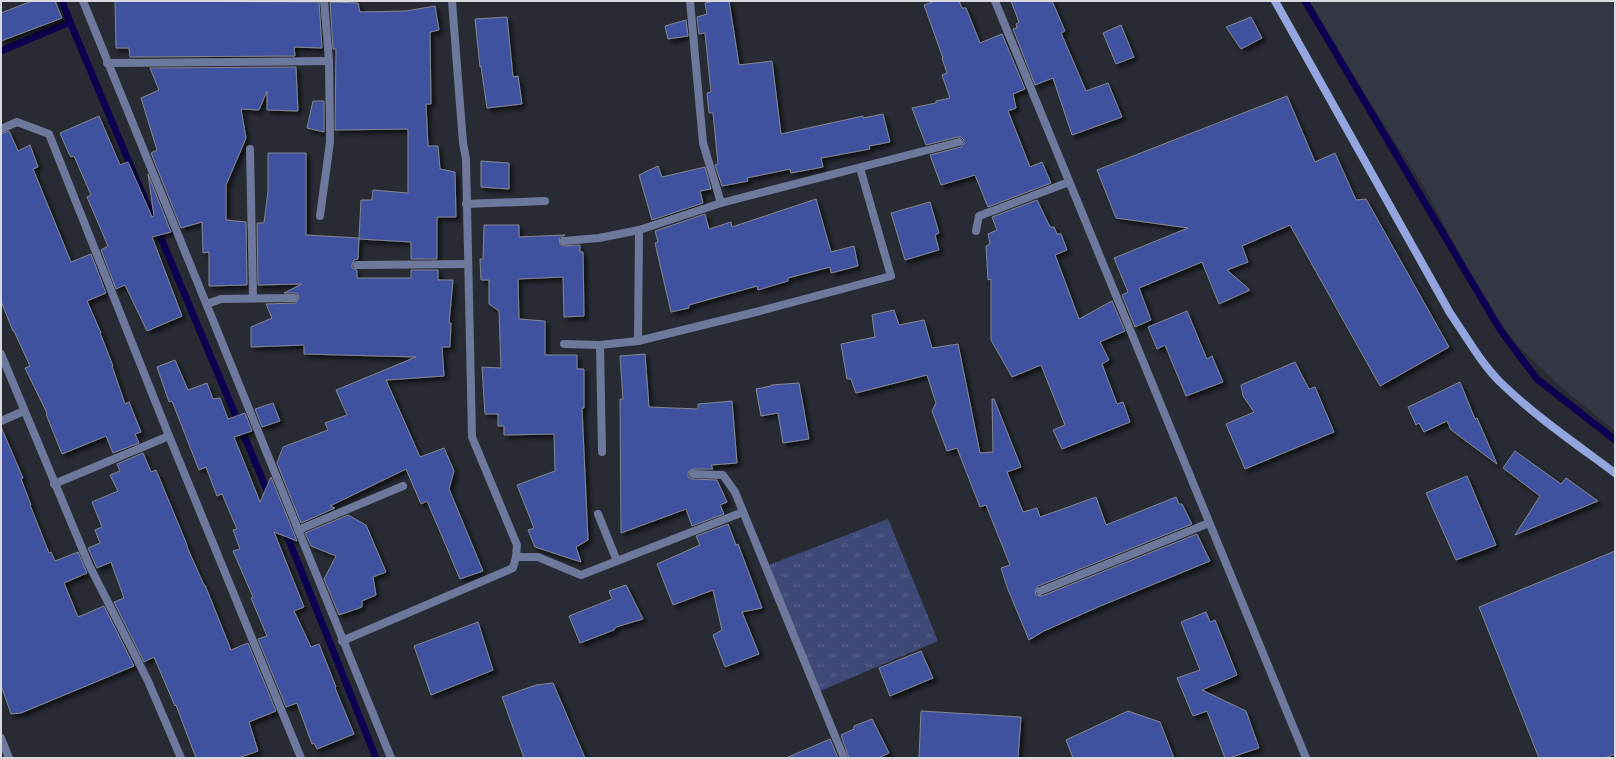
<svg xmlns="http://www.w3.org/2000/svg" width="1616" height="759" viewBox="0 0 1616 759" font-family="Jost,sans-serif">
<defs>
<pattern id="grass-tufts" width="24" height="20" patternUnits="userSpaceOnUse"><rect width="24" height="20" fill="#3e4977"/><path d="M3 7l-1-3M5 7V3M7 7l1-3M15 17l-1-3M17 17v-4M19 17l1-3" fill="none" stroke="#59638a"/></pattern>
<filter id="shadow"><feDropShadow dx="3.5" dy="3.5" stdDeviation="2" flood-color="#0009"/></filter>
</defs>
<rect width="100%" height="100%" fill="#292b34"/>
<polygon fill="#333744" points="1310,1 1615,1 1615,431 1563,389 1520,348 1505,329 1486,302 1423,186 1354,77"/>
<polygon fill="url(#grass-tufts)" points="888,519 938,641 820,691 769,565"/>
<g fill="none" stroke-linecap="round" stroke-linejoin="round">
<g stroke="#0b0150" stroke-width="7">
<polyline points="62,1 70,22"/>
<polyline points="1305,1 1501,331 1537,379 1615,440"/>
<polyline points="1,51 70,22 269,495"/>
<polyline points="284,528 376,758"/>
</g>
</g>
<g fill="#4151a0" stroke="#838690" filter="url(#shadow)">
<polygon points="32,1 55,1 62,18 1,41 1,13"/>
<polygon points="115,1 319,2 322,48 294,47 295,56 130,57 129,48 116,48"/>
<polygon points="716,1 729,1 739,65 772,61 781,134 863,116 863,118 883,114 890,142 869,146 870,149 821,158 823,167 791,173 790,169 747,178 748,181 722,186 715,165 718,164 713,113 709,113 707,93 711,92 705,33 699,34 697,17 707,14 705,3"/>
<polygon points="935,1 959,1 962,8 966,8 980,43 1002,34 1025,89 1013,94 1016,108 1008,111 1030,167 1042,162 1051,183 988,207 975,175 941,185 930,155 961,147 964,144 964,140 961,137 958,137 926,145 912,108 936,103 936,101 950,98 942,75 947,73 942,58 943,58 924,5"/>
<polygon points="1011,1 1052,1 1065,31 1061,33 1086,91 1108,83 1122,117 1072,135 1053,78 1035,85 1013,29 1017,28 1016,24 1019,22"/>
<polygon points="330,2 358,3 360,12 406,11 435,6 439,30 430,32 431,104 426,104 428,146 438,146 440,169 455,172 456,217 437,217 437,259 411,259 411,242 359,239 361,200 372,200 373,190 408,193 408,129 335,130 336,49 333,49"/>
<polygon points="507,17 513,77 518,76 522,104 487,108 481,66 480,67 475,19"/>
<polygon points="1251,17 1262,38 1241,49 1226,27"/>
<polygon points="686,20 688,36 668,39 665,26"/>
<polygon points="1121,25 1134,57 1116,64 1103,33"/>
<polygon points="296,67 298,111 267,110 267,91 259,110 241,109 246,138 226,185 226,220 246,222 247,285 209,286 209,252 203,253 202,222 181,228 151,153 157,150 141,98 159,90 150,68"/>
<polygon points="1287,96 1315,162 1335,153 1356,200 1366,199 1449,347 1380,386 1290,225 1242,246 1248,262 1227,270 1250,290 1219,304 1202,262 1139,288 1151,320 1135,327 1122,295 1128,292 1114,258 1188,228 1116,218 1097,170"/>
<polygon points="313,101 324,101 324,132 307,128"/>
<polygon points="99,116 120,165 128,162 152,217 154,216 148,174 171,232 152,237 182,316 147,331 125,285 116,289 101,250 108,246 87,197 91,195 74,156 71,157 69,154 60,133"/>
<polygon points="9,131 18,151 30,145 38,167 33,169 71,262 91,254 106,293 87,301 101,333 100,333 113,366 112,366 125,404 129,402 141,432 135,434 139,443 113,453 106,436 62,454 46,414 47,413 25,368 30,366 14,331 13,331 1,301 1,134"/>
<polygon points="268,153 306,153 306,235 359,238 358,259 354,260 352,265 352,268 357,270 357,278 411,278 411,270 438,270 438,280 453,280 449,323 451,323 450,347 442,347 444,376 386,380 420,457 444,448 454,471 449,489 483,571 460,579 427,501 421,504 406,469 330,506 335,508 301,523 277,463 283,447 328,430 325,423 347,415 336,390 416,357 304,354 304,345 251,347 251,327 272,318 266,304 296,303 299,298 297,293 284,293 302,284 258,285 257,223 264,223 268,191"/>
<polygon points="481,161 509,163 509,189 481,187"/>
<polygon points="658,166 662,177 705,167 711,189 700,191 703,203 652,220 639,175"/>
<polygon points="816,199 831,252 854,246 858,266 831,273 830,267 788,278 788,281 758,290 757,286 689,305 689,308 671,312 655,243 658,242 655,231 705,214 709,229 731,222 732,227"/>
<polygon points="1037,200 1050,227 1054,227 1057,234 1061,234 1067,250 1055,255 1079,319 1112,301 1125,331 1100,342 1109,360 1102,364 1117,404 1123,402 1130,422 1062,449 1053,430 1065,425 1041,365 1012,377 991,340 991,279 988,280 986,246 990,244 988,234 997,230 992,217"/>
<polygon points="930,202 939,233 935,235 939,250 905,260 891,213"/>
<polygon points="484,225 519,225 519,237 565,235 559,238 560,244 564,246 580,245 580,252 583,252 584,316 564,317 563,277 518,279 519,319 545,321 545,355 577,355 577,369 584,369 584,408 582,408 588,540 576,547 581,562 535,547 528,530 534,528 517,485 555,471 554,434 504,435 504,426 498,426 498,414 485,414 482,367 501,368 499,311 489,304 489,280 481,280 480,259 483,259"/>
<polygon points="894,310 899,325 924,320 932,348 958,344 980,453 993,452 992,399 994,399 1021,467 1007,472 1023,512 1037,508 1040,517 1096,497 1106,525 1176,497 1179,504 1182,504 1192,524 1038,586 1035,590 1036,595 1042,596 1197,534 1210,561 1098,607 1044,631 1029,640 1007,587 1001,568 1010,565 986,505 980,507 957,448 947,451 932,411 936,403 927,375 856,393 851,379 847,379 841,344 875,337 872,315"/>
<polygon points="1187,311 1206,357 1207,359 1212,356 1223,382 1186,396 1165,345 1157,349 1148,327"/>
<polygon points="645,354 649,407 698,409 698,404 732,401 737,463 711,465 713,469 693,469 689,471 688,473 688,477 692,479 717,480 727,502 720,505 724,514 692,526 686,509 621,533 620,399 623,399 620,356"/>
<polygon points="175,360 188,390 207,383 213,399 220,398 228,419 245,413 252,431 234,437 260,502 271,477 297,541 274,532 304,607 294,611 311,647 319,644 336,687 335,688 354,734 317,749 314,743 312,744 297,703 286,707 258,639 267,636 251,598 253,597 233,551 240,549 233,530 237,529 222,494 217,496 206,467 199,470 172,401 169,402 157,367"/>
<polygon points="1295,362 1309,389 1315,387 1334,432 1245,469 1226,424 1254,412 1243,396 1241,385"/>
<polygon points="1460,382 1475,419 1477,418 1497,464 1451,430 1447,421 1424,432 1419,423 1416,425 1408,407"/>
<polygon points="799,383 809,439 783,443 778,413 761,416 756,389 771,386 771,385"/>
<polygon points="273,403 280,421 262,427 255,409"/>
<polygon points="1,427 23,478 21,479 31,505 30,505 49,553 51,552 55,561 78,552 87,573 64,583 78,617 104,606 134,666 21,713 11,714 1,685"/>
<polygon points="1515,451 1561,484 1566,478 1598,501 1515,535 1540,496 1503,468"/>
<polygon points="143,453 151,472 156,470 187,545 187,547 204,585 205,585 231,650 248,643 276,711 249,722 258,751 238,758 196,758 176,705 175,706 154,657 144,662 114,602 124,598 111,562 97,568 88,548 100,543 95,530 102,527 92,502 118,491 110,475 120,471 117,464"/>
<polygon points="1467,476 1496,545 1456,560 1426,493"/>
<polygon points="348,515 366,525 386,572 373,577 376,595 362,601 362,607 339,615 324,579 336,556 311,546 305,533"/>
<polygon points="728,524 736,545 738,544 762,608 742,612 759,654 725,667 713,635 722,630 713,590 673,605 657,564 700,545 696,536"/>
<polygon points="1615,551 1615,754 1605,758 1539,758 1479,607"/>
<polygon points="626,585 643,619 616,627 614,630 580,643 569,616 612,599 609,591"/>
<polygon points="1206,612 1210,622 1215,620 1237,675 1202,690 1246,711 1259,748 1229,758 1225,758 1207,711 1193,716 1177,678 1200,670 1181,622"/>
<polygon points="478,622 493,670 431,695 414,646"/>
<polygon points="921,651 933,678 890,696 879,668"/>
<polygon points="553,683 585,758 524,758 502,697 536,685"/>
<polygon points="921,711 1021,717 1018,758 919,758"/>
<polygon points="1128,711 1160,722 1174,758 1073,758 1066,740"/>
<polygon points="872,719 889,753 878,758 849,758 841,735 854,729 854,726"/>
<polygon points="830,739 838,758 786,758"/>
</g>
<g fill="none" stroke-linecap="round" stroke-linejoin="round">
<g stroke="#6e789d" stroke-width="8">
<polyline points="83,1 391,758"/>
<polyline points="690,1 703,143 721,203"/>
<polyline points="995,1 1306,758"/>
<polyline points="107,63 329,61"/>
<polyline points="1,129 17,122 49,134 169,436 301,758"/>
<polyline points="250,149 253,298"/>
<polyline points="466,204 545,201"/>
<polyline points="320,216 330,142 329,61 324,1"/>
<polyline points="976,231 979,216 1069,182"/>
<polyline points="564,241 599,238 639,230 721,203 959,142"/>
<polyline points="357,265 468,264"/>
<polyline points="207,304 221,299 294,298"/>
<polyline points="638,341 639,230"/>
<polyline points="564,344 600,345 638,341 760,311 891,276 860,168"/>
<polyline points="600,345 602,452"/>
<polyline points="1,354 89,565 148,681 181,758"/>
<polyline points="1,421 24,411"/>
<polyline points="693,474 723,475 735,492 844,758"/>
<polyline points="54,484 169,436"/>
<polyline points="598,514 617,561"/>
<polyline points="298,530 403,486"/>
<polyline points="516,557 538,557 581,575 743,512"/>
<polyline points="1040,591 1209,523"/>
<polyline points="342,641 513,568 516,557 517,545 472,437 466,159 463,143 452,1"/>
<polyline points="1,738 9,758"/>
</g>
<path stroke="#93a4df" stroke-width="8" d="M1275,1L1450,313C1466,336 1480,362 1500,382C1535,416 1576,444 1615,473"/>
</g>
<rect width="1616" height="759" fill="none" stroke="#d7d9de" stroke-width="4"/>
</svg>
